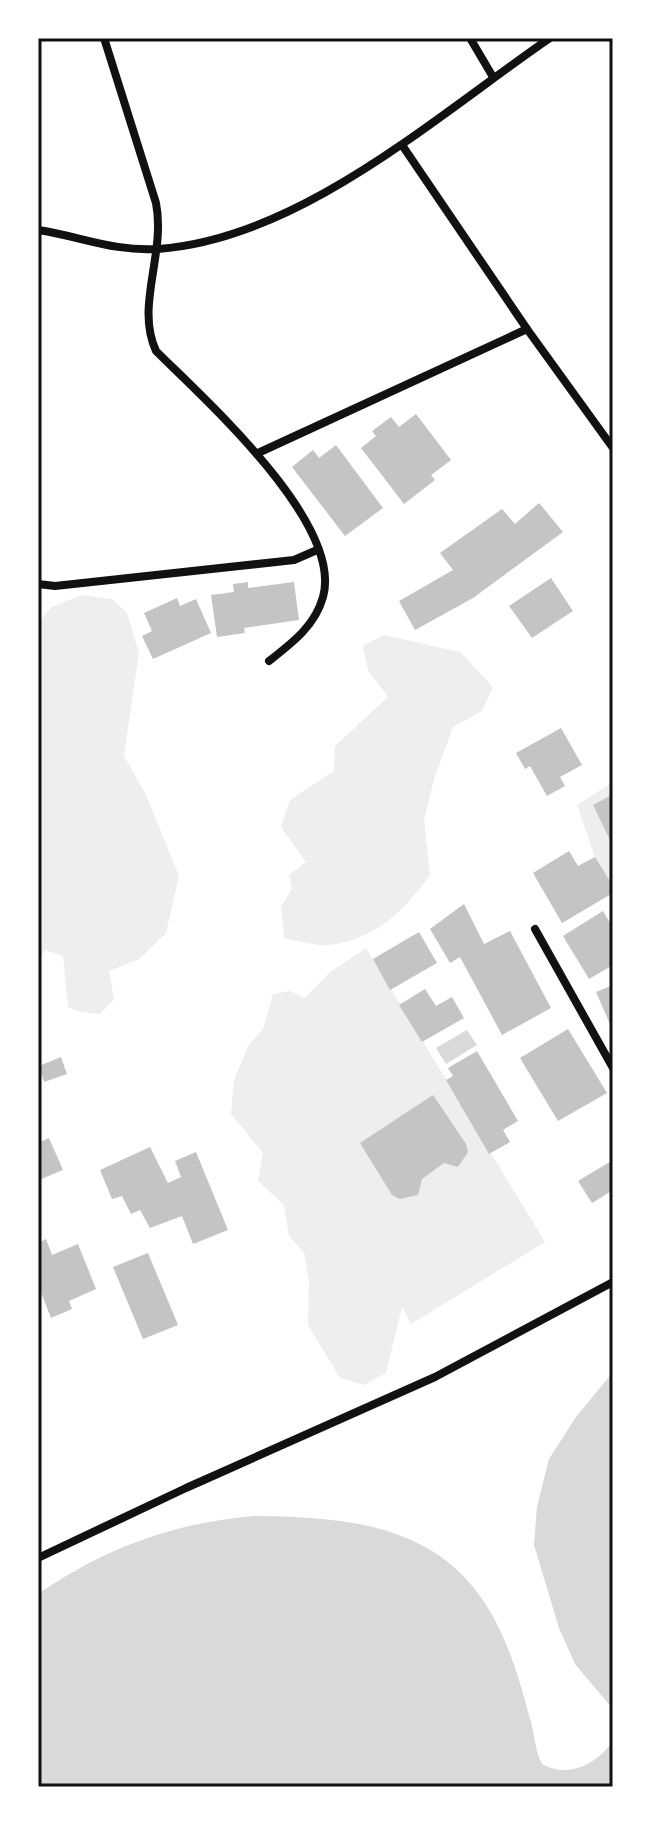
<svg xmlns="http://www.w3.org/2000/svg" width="651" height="1825" viewBox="0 0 651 1825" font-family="'Titillium Web',sans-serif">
<rect width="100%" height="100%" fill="#fff"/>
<g fill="#eee">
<polygon points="82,595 112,599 127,613 139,652 124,756 146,795 179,876 166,933 139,959 109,971 114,999 100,1014 80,1012 68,1007 63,956 45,950 38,963 38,624 51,607"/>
<path d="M384,635L460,652L493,687L482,711L453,727L435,776L424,819L430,875C405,910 374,941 328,945C314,946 297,940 284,938L281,907L292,889L289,875L306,862L281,827L290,800L334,771L335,746L388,697L368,670L363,646Z"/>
<polygon points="613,782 613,886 595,857 577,805"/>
<polygon points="366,948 545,1242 411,1324 402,1307 386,1373 364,1385 340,1378 308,1325 309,1282 304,1253 289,1236 284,1205 258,1181 263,1153 231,1114 234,1080 248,1046 263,1029 273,994 290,991 305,998 330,972"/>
</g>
<g fill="#d9d9d9">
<polygon points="467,1030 477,1045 446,1064 436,1048"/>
<polygon points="613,1372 613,1709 575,1664 559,1628 534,1545 537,1507 549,1459 576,1417"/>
<path d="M254,1516C366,1517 461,1529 507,1646C517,1670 524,1697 531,1722C535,1737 535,1750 542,1764C568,1779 597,1764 613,1741V1787H38V1594C105,1548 173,1523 254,1516Z"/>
</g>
<g fill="#c4c4c4">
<polygon points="416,414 451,460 431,475 435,480 404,504 361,448 376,436 372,431 391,417 399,427"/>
<polygon points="336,445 383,508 345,536 292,467 313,450 319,458"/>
<polygon points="539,503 563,532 473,598 415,630 399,601 453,570 440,553 502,509 515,524"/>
<polygon points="551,578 573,611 532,638 509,606"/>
<polygon points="248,582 248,588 294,582 299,620 244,628 245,633 217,637 211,595 234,592 233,584"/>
<polygon points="177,598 180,606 196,599 211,633 153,659 142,636 152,631 144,613"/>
<polygon points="561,728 582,765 560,777 565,786 547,796 530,766 525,769 516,753"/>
<polygon points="610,796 613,802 613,846 593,805"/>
<polygon points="569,851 578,866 595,857 613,886 613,893 562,923 533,873"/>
<polygon points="464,904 484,944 510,931 551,1008 502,1035 460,957 450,963 430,929"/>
<polygon points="603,911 613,928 613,965 589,979 563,936"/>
<polygon points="419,932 437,963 390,990 373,959"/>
<polygon points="613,985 613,1031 596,992"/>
<polygon points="425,989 436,1006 452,997 464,1018 422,1042 399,1005"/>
<polygon points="568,1029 607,1093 558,1121 520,1058"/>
<polygon points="477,1051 518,1121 503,1130 510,1142 489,1154 446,1080 453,1076 448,1068"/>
<polygon points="61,1057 67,1074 44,1082 39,1066"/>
<polygon points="433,1095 466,1144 468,1152 458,1167 444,1163 422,1179 418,1195 400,1199 392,1195 360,1143"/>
<polygon points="49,1138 63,1170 39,1180 38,1143"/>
<polygon points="150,1147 168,1183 181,1177 175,1161 196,1152 228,1230 193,1244 182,1216 150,1228 140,1210 131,1214 122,1196 112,1199 100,1170"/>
<polygon points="613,1160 613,1190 592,1203 578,1181"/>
<polygon points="46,1239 52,1255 78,1244 96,1289 69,1301 72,1309 51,1318 38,1285 38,1243"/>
<polygon points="148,1253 178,1325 143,1339 113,1267"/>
</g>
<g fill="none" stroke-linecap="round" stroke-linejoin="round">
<g stroke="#111" stroke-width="8">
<path d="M104,38L156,203C166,254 135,306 156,351C203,398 344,523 323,597C315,626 292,643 269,661"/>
<polyline points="470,38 493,77"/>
<polyline points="402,145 527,329 613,448"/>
<path d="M38,230C79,236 115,252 158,249C300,239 436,116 550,38"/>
<polyline points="258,453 527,329"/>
<polyline points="38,584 55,586 294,560 317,550"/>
<polyline points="535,929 613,1068"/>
<polyline points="38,1558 186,1488 435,1377 613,1282"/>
</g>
</g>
<rect width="651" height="1825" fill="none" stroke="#ffffff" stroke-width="80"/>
<rect x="40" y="40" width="571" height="1745" fill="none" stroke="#111" stroke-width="3"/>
</svg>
